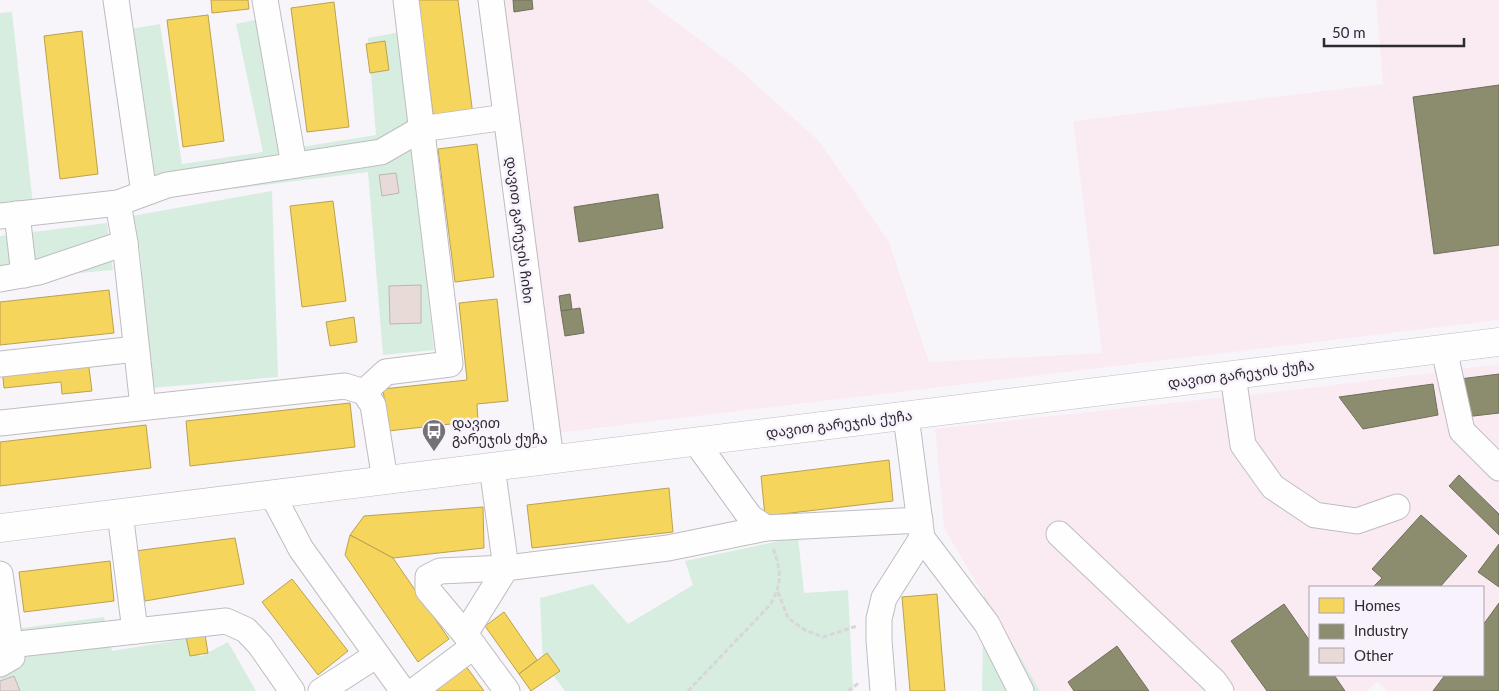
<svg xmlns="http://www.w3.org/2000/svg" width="1499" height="691" viewBox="0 0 1499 691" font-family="Lato,'Noto Sans Georgian',sans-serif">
<rect width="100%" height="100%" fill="#f8f5fa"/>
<g fill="#faebf3" fill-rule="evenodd">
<polygon points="501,0 646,0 733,64 819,141 889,242 929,362 1102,353 1073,121 1383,84 1376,0 1499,0 1499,320 556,433"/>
<path d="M1499,364V691H1388L1377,682L1367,691H1040L944,528L935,429L1318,387ZM1310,587H1483V675H1310Z"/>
</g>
<g fill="#d6ede0">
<polygon points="12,12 33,205 0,209 0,13"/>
<polygon points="278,15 301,147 376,135 368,38 400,32 434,350 383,355 368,172 159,198 131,29 160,24 182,164 263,152 236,24"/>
<polygon points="272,191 278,377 151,388 140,250 126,217"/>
<polygon points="107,223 113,270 0,280 0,236"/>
<polygon points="798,537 804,593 848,590 853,691 565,691 543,662 540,598 593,584 628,624 693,585 685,561"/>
<polygon points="984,595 1040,691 982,691"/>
<polygon points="104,617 112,651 192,638 200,657 228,642 256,691 0,691 0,631"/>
</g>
<g fill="#f6d55c" stroke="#baa24f">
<polygon points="211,0 248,0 249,9 212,13"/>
<polygon points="418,0 458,0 473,115 434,121"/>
<polygon points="334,2 349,127 307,132 291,8"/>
<polygon points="208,15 224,141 183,147 167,20"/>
<polygon points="82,31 98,174 60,179 44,36"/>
<polygon points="385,41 389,70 370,73 366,44"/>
<polygon points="477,144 494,277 455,282 438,149"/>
<polygon points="333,201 346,301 302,307 290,206"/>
<polygon points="109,290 114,333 0,345 0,302"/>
<polygon points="497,299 508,401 477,404 478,421 388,431 383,389 467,380 459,303"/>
<polygon points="354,317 357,342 330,346 326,322"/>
<polygon points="88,360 92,391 62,394 61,382 4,388 2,368 36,365 37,373 48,372 47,364"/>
<polygon points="350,403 355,447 190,466 186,421"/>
<polygon points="146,425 151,468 0,486 0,442"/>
<polygon points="889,460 893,501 765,516 761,476"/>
<polygon points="669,488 673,532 532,548 527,505"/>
<polygon points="483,507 484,548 393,558 350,535 364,516"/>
<polygon points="350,535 393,558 449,639 418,662 345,555"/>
<polygon points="235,538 244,584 145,601 135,551"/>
<polygon points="110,561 114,601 24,612 19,572"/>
<polygon points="292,579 348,651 318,675 262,602"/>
<polygon points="937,594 945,691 910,691 902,597"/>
<polygon points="504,612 537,660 519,674 485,626"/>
<polygon points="204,629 208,653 190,656 185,632"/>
<polygon points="547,653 560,671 531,691 519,674"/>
<polygon points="463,662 484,691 433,691"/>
</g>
<g fill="#8c8c6e" stroke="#706f5c">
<polygon points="513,0 532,0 533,9 514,12"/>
<polygon points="1499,85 1499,245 1434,254 1413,97"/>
<polygon points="658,194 663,228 579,242 574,207"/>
<polygon points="570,294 572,309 561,311 559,296"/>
<polygon points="580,308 584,333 565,336 561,311"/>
<polygon points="1499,374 1499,413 1465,417 1460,379"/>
<polygon points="1433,384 1438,415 1363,429 1339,397"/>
<polygon points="1459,475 1499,514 1499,535 1449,486"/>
<polygon points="1421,515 1467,556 1440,587 1373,587 1382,578 1372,569"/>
<polygon points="1499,544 1499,587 1478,572"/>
<polygon points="1499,603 1499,691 1433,691 1445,675 1483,675 1483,625"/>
<polygon points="1284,604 1310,641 1310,675 1334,675 1345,691 1267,691 1231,641"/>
<polygon points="1117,646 1149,691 1074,691 1068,682"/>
</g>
<g fill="#e8dbd7" stroke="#bbb6b7">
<polygon points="396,173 399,193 382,196 379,175"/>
<polygon points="421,285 421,323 390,324 389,286"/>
<polygon points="14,676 20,691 0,691 0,681"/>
</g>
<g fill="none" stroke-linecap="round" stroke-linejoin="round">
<g stroke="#bfbcc1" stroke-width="27">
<g id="minor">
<polyline points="116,0 144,193"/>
<polyline points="265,0 294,165"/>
<polyline points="491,0 551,460"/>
<polyline points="118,203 125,243 143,407"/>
<polyline points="17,214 24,275"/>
<polyline points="0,216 118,203 167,185 381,152 421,129 506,117"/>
<polyline points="0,279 39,272 125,243"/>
<polyline points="1444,349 1462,431 1499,468"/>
<polyline points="0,364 136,349"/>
<polyline points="1233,375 1243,445 1273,487 1315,515 1357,521 1397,507"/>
<polyline points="364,392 386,372 450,364 406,0"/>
<polyline points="906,416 922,538 987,624 1021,691"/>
<polyline points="0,423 345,386 364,392 373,405 385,480"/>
<polyline points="696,442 750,517 766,528 920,520"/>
<polyline points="492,467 506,568 440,571 428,577 428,590 465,634 507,691"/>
<polyline points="272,494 301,549 403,691"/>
<polyline points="120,513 135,631"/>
<polyline points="1059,534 1194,662 1214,681 1221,691"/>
<polyline points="0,574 12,657 0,664"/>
<polyline points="465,634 506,568 668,548 766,528"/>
<polyline points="0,646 226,621 246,630 260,645 292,691"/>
<polyline points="321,691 377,655"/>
<polyline points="414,691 474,646"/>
<polyline points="883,691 879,640 879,619 884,598 922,538"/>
</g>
</g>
<g stroke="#bfbcc1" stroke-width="29">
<polyline id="major" points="0,528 1499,342"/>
</g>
<g stroke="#d8d6d9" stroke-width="3" stroke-dasharray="5 2.5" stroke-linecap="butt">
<polyline points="778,592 788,618 805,630 823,637 857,626"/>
<path d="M688,691L770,605C783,583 781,571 773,548"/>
<polyline points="848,691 860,682"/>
</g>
<use href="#minor" stroke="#fefefe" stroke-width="25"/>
<use href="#major" stroke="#fefefe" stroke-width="28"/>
</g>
<defs>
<g id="bus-pin" transform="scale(1.25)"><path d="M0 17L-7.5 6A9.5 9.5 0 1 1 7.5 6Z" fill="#757177" stroke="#f8f2fd"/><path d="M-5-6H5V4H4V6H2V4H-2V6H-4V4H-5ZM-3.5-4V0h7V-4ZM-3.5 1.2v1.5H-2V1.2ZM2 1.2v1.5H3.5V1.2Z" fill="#fff"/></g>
</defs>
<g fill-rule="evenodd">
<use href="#bus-pin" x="434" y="431"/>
</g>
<g text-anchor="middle" stroke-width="5" stroke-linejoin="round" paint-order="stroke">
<g font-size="14" fill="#2e2a31" stroke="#f8f2fd">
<text transform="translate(520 230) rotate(83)" y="5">დავით გარეჯის ჩიხი</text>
<text transform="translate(1241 374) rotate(-7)" y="5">დავით გარეჯის ქუჩა</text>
<text transform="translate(839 424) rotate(-7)" y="5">დავით გარეჯის ქუჩა</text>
</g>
<g font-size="14" fill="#2e2a31" stroke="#f8f2fd" text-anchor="start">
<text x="452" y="428">დავით<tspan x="452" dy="16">გარეჯის ქუჩა</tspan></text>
</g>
</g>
<rect x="1309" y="586" width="175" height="90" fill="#f8f2fd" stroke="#a7a2ab"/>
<rect x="1319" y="598" width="25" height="15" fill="#f6d55c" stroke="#a7a2ab"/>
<text x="1354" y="611" font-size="15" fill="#2e2a31">Homes</text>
<rect x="1319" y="624" width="25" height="15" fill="#8c8c6e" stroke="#a7a2ab"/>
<text x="1354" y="636" font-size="15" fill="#2e2a31">Industry</text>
<rect x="1319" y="648" width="25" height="15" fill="#e8dbd7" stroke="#a7a2ab"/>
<text x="1354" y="661" font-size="15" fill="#2e2a31">Other</text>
<path d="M1324 38v8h140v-8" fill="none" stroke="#2e2a31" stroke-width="2.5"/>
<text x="1332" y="38" font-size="15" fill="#2e2a31" stroke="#f8f2fd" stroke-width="4" paint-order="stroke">50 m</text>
</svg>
